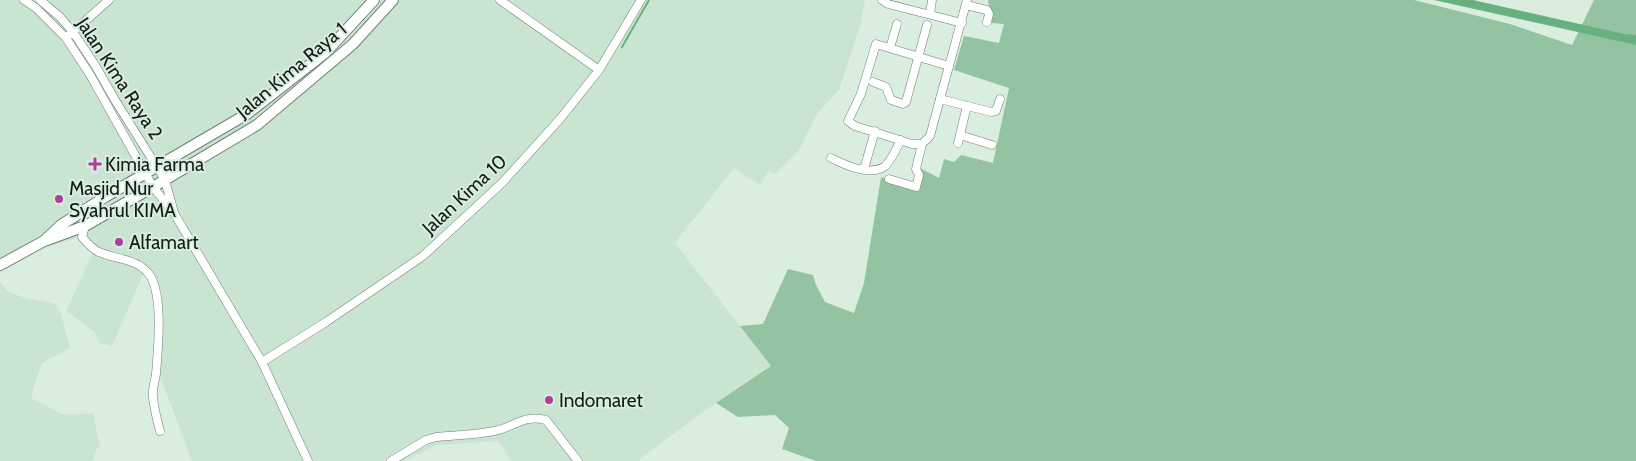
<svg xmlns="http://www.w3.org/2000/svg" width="1636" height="461" viewBox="0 0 1636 461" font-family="Cabin,sans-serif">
<rect width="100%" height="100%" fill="#daeedf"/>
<g fill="#c9e4d0">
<polygon points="0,0 865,0 860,26 839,90 817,114 799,150 775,174 769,171 760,185 734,168 675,243 771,366 716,403 639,459 640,461 512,461 498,441 436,445 405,461 192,461 160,376 162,293 155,276 143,274 112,346 99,343 95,332 66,311 96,246 90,241 88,236 66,241 36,251 0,273"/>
<polygon points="0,282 7,291 22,297 56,304 61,314 70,348 42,363 35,383 31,398 62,414 71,415 93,413 100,449 97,448 92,461 0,461"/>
</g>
<polygon fill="#93c3a1" points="988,0 1414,0 1510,24 1572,45 1594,0 1636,0 1636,461 816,461 782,449 789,428 775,415 738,417 716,403 771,366 740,326 763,324 788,269 813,275 816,285 825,302 854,313 864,283 881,177 914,188 918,167 939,178 944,159 954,162 961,155 993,163 1009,88 954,70 964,36 999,43 1004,24 992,23"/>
<polygon fill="#66b17f" points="1434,0 1473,0 1624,34 1636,35 1636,45"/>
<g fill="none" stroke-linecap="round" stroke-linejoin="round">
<polyline stroke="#66b17f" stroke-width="2" points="622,47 649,0"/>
<g stroke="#708275" stroke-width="9">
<g id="minor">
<polyline points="24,0 36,8 66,38 89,73 153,187 174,213 262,362 308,461"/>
<polyline points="40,0 60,17 73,32 95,65 115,100 165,180 173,209"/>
<polyline points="500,0 599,70"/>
<polyline points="882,0 888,4 962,23"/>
<polyline points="967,0 940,99 991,112 996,111 1000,99"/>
<polyline points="966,5 987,10 989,14 987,22"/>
<polyline points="930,14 932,0"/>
<polyline points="69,35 109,0"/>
<polyline points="890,48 897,24"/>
<polyline points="873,82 886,87 891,100 903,104 906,102 927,25"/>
<polyline points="940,99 930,136 922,144 912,144 855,126 848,121 861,94 876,44 949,66"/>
<polyline points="960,135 992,145"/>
<polyline points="958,143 967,106"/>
<path d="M831,158C845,165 868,176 884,167C890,163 897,147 901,140"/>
<polyline points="864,169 875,131"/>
<polyline points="889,179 916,187 919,175 916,169 922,144"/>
<path d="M85,226L82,237C87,243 92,249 99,252C115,259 137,259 148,273C164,291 158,350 156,374C155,381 152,389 153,397C154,408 157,420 160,431"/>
<polyline points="262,362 326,322 423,256 502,183 560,119 599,70 641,0"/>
<path d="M391,461L426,440L436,437C455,435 475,435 494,431C516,427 522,414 546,420L578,461"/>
</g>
</g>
<g stroke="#708275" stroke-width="12">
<g id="major">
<polyline points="47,240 85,226 153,187 257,125 353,44 393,0"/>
<polyline points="0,265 44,241 61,225 105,197 247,114 325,53 374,0"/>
</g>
</g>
<use href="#minor" stroke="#fff" stroke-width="8"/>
<use href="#major" stroke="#fff" stroke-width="10"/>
</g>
<g fill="#ac3e9c" stroke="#daeedf" stroke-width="2">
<path d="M92.5 156.5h5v5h5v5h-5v5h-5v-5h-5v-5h5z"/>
<circle cx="59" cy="199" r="5"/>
<circle cx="119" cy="242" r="5"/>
<circle cx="549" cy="400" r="5"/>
</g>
<g text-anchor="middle" stroke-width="4" stroke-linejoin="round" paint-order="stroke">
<g font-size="19" fill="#131a15" stroke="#daeedf">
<text transform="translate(291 70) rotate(-40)" y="7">Jalan Kima Raya 1</text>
<text transform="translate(120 78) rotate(57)" y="7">Jalan Kima Raya 2</text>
<text transform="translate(464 194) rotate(-43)" y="7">Jalan Kima 10</text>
</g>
<g font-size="19" fill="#131a15" stroke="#daeedf" text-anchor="start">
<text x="105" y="171">Kimia Farma</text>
<text x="69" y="195">Masjid Nur<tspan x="69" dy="22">Syahrul KIMA</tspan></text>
<text x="129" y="249">Alfamart</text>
<text x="559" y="407">Indomaret</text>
</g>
</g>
</svg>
